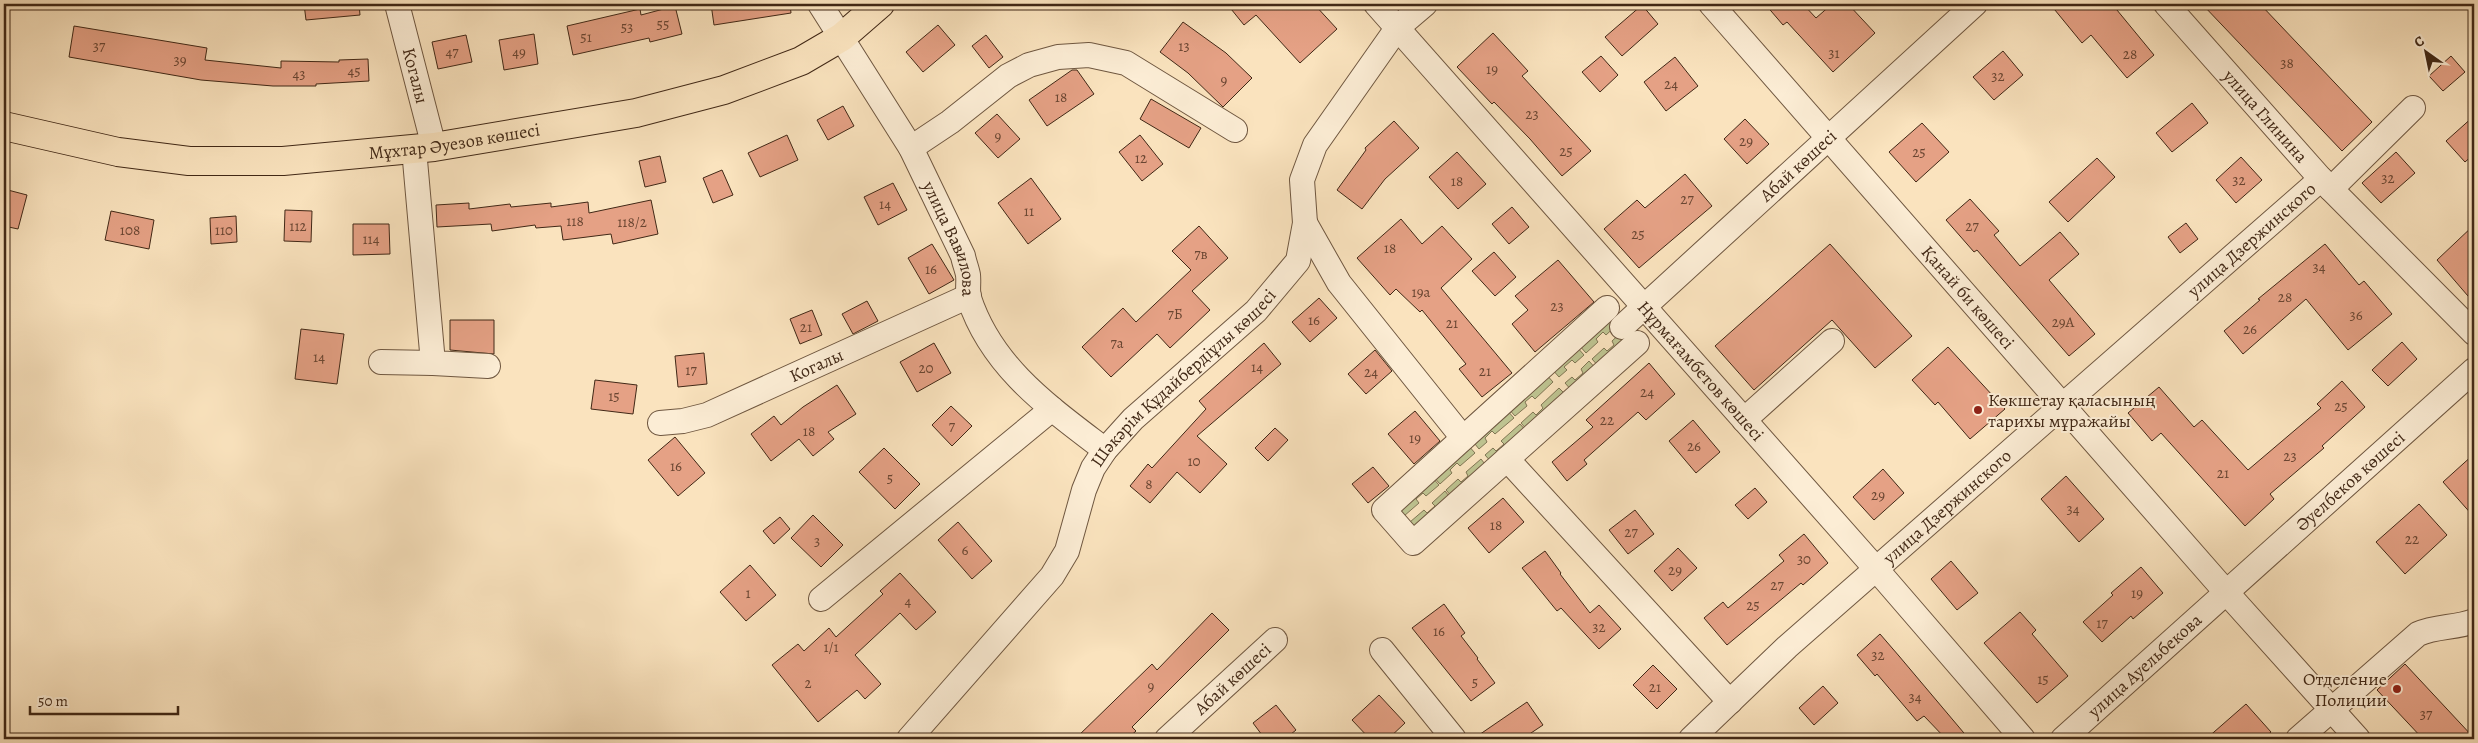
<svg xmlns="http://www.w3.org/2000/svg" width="2478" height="743" viewBox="0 0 2478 743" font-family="Alegreya,serif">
<rect width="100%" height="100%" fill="#fae3be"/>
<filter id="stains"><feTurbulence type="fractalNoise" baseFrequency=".004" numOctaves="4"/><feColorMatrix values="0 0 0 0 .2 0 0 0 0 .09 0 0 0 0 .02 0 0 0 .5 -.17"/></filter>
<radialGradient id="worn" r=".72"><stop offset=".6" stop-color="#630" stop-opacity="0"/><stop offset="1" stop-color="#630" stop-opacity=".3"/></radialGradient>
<g fill="#bec491" stroke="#807654">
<polygon points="1611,314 1619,323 1606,335 1603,332 1596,339 1598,342 1586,353 1578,344"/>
<polygon points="1625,329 1633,338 1600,368 1592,359 1604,348 1607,351 1614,345 1612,341"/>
<polygon points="1576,346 1584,355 1575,363 1572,360 1564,367 1567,370 1559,377 1551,368"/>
<polygon points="1589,361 1597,370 1573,392 1565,383 1572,377 1575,380 1583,373 1581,369"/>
<polygon points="1545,373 1553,382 1535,399 1532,396 1525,402 1527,406 1515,416 1507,407"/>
<polygon points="1559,388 1568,397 1529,432 1521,423 1533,412 1536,415 1543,408 1541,405"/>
<polygon points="1506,409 1514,418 1495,434 1492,431 1485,438 1487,442 1479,449 1471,439"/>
<polygon points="1520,424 1528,433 1493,464 1485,455 1493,448 1496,451 1504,444 1501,441"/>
<polygon points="1467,444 1475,453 1460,466 1457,463 1450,470 1452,473 1440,484 1432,475"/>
<polygon points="1481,459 1488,468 1454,499 1446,490 1458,479 1461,482 1468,476 1466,472"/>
<polygon points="1431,476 1439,485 1426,496 1423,493 1416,499 1419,503 1404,516 1396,507"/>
<polygon points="1445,491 1453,501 1418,532 1410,522 1424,510 1427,513 1435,506 1432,503"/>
</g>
<g fill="#e5a185" stroke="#412816">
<polygon points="304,4 359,4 360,15 306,20"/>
<polygon points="711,4 790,4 791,13 714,25"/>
<polygon points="1227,4 1314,4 1337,29 1300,63 1256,15 1244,25"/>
<polygon points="1765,4 1803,4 1816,18 1832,4 1848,4 1875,33 1833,72 1787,22 1783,25"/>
<polygon points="2050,4 2112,4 2154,55 2127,78 2091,35 2082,43"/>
<polygon points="2202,4 2260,4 2372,122 2342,151"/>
<polygon points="1642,5 1658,24 1622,56 1605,37"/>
<polygon points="675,6 682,34 650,42 649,38 573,55 567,26 640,9 641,15"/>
<polygon points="1183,22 1226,53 1252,78 1223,107 1188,73 1160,52"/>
<polygon points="938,25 955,45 923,72 906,52"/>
<polygon points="74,26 207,48 205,60 281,68 281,61 339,62 339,60 368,59 369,81 316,84 316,86 273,86 201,80 69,57"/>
<polygon points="1493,33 1528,71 1522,76 1591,151 1562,176 1530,139 1494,102 1492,104 1457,67"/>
<polygon points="534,34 538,64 504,70 499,40"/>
<polygon points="466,35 472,62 438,69 432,42"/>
<polygon points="986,35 1003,57 989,68 972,46"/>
<polygon points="2003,51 2023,75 1994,100 1973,77"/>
<polygon points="1601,56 1618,75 1600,92 1582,72"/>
<polygon points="2451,56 2465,72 2443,91 2429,76"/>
<polygon points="1675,57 1698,86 1666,111 1644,82"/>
<polygon points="1072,70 1077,70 1094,94 1047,126 1029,100"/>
<polygon points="1151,99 1201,128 1189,148 1140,119"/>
<polygon points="2192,103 2208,123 2172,152 2156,133"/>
<polygon points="843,106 854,126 828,140 817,120"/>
<polygon points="997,114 1020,139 998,158 975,133"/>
<polygon points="2474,116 2474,154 2465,162 2446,141"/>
<polygon points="1745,119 1769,144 1747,164 1724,139"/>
<polygon points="1394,121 1419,148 1385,179 1362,209 1337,190 1366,150 1365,148"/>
<polygon points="1922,123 1949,152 1916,182 1889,152"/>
<polygon points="787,135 798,160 760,177 748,153"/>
<polygon points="1140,135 1163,164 1142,181 1119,152"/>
<polygon points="1457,152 1486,184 1458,209 1429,177"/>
<polygon points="2396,152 2415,173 2381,203 2362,183"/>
<polygon points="660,156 666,182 645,187 639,161"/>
<polygon points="2241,157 2262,180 2236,203 2216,180"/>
<polygon points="2097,158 2115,177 2068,222 2049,202"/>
<polygon points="722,170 733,195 713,203 703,178"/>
<polygon points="1685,174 1712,206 1639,268 1604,229 1637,200 1645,208"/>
<polygon points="1031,178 1061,219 1028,244 998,203"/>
<polygon points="893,183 907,210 878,225 864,197"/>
<polygon points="4,189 27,195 18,229 4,226"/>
<polygon points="1970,199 1999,231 1994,235 2020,266 2060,232 2079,254 2049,280 2095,334 2069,356 1977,250 1974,252 1946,220"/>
<polygon points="651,200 658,234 613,244 611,234 563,240 561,226 536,228 535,225 492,231 491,224 437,227 436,205 469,203 469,209 510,204 511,207 551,203 551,207 588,202 589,213"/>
<polygon points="1512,207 1529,227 1509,244 1492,224"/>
<polygon points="285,210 312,211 311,242 284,241"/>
<polygon points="111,211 154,220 149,249 105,240"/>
<polygon points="236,216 237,242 211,244 210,218"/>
<polygon points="1401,219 1422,244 1442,226 1472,259 1441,288 1512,373 1482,397 1459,369 1466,364 1422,310 1420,312 1396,289 1390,295 1357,258"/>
<polygon points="2186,223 2198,239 2180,253 2168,237"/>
<polygon points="353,224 389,224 390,254 353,255"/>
<polygon points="2474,225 2474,303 2437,260"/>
<polygon points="1199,226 1228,258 1192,291 1210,310 1170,348 1157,334 1111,377 1082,347 1123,308 1136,322 1191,270 1172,251"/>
<polygon points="932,244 954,280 929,294 908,258"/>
<polygon points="1830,244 1912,336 1875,368 1832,320 1754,390 1715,346"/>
<polygon points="2325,244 2359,285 2364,281 2392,314 2348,350 2306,299 2243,354 2224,331 2260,300 2258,299"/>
<polygon points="1494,252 1516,277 1495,296 1472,271"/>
<polygon points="1558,260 1594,302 1535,352 1512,324 1528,310 1515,296"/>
<polygon points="1319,298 1337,318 1310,342 1292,322"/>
<polygon points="867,301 878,321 853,334 842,314"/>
<polygon points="812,310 822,335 800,344 790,319"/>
<polygon points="450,320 494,320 494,354 450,350"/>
<polygon points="301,329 344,334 337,384 295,379"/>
<polygon points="2402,342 2417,359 2388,386 2372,370"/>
<polygon points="934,343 951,373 917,392 900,362"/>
<polygon points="1264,343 1281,364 1197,436 1227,464 1200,493 1177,472 1150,503 1130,486 1148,464 1152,468 1206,409 1199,401"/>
<polygon points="1948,347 2005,409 1970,439 1938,402 1935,405 1912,380"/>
<polygon points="1375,350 1392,371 1366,394 1348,374"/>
<polygon points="704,353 707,384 678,387 675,356"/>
<polygon points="1649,363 1675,394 1646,420 1638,412 1584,460 1587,464 1567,481 1552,462 1593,427 1586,420"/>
<polygon points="595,380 637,385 633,414 591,409"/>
<polygon points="2342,381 2365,407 2322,446 2324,448 2270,494 2274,499 2245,526 2161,433 2152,441 2128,413 2159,387 2194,427 2202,420 2248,470 2321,408 2317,404"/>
<polygon points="837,385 856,414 828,432 834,439 813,456 799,439 771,461 751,434 774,416 781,425 803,407"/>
<polygon points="951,406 972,426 952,446 932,425"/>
<polygon points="1415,411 1440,441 1414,464 1388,434"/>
<polygon points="1693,420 1720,452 1696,473 1669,441"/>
<polygon points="1275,428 1288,440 1268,461 1255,448"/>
<polygon points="675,437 705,473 678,496 648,460"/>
<polygon points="884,448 920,484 895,509 859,472"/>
<polygon points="2474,454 2474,517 2443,482"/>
<polygon points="1373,467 1389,486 1368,503 1352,484"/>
<polygon points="1883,469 1904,493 1874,520 1853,497"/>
<polygon points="2066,476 2104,519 2079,542 2041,499"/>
<polygon points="1755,488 1767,502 1748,519 1735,505"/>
<polygon points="1503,498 1524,522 1489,553 1468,528"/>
<polygon points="2419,504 2447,535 2405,574 2376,542"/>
<polygon points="1635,510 1654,534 1628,554 1609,530"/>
<polygon points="813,515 843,545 821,567 791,538"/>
<polygon points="780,517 790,529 774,544 763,531"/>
<polygon points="958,522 992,561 972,579 938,540"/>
<polygon points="1804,534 1828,563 1803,585 1801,583 1727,645 1704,618 1723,602 1728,608 1784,561 1779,555"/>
<polygon points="1678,548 1697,568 1672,591 1654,571"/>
<polygon points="1545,551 1561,573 1560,574 1590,613 1599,605 1621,629 1599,649 1561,608 1557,611 1522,568"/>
<polygon points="1951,561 1978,593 1957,610 1931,579"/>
<polygon points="750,565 776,595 746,621 720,592"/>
<polygon points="2141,567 2163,593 2133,619 2131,616 2102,642 2083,622 2113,595 2111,593"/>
<polygon points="900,573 936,612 916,630 900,613 855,655 881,684 865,699 857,690 818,722 772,665 798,644 804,651 829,628 836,637 883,594 880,591"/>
<polygon points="1444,604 1465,633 1461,636 1478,658 1477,659 1495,683 1471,701 1412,628"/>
<polygon points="2020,612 2036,630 2032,634 2068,676 2037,703 1984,643"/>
<polygon points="1212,613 1229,630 1132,727 1136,731 1127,739 1075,739 1152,664 1157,670"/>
<polygon points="1880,634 1899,656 1969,739 1946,739 1924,716 1917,721 1877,674 1875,676 1857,655"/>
<polygon points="2405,664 2474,738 2474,739 2423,739 2377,690"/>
<polygon points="1653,665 1677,689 1657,709 1633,685"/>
<polygon points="1823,686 1838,703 1814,725 1799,708"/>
<polygon points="1379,695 1405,723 1388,739 1370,739 1352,720"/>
<polygon points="1527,702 1543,725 1522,739 1473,739"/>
<polygon points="2246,704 2271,732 2263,739 2206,739"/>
<polygon points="1276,705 1296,730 1285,739 1265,739 1253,723"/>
</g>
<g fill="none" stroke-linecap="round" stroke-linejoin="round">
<g stroke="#6f5740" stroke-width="26">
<g id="minor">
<path id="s1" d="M397,4L434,147"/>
<path id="s2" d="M820,4L911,148L963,256C964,262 967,269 968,275C969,282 967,291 969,298C992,368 1049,407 1105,450"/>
<path id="s3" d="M1376,4L1877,570L2023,739"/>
<path id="s4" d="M1711,4L2226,592L2358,739"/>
<path id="s5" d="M2166,4L2321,179L2474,333"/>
<polyline points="911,148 950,122 1008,76 1029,65 1058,57 1089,55 1126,63 1235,130"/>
<polyline points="414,149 433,363 488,366"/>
<polyline points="2331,189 2413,108"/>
<polyline points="1305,223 1339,283 1463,438"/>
<polyline points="1607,308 1384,510 1413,543 1637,343"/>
<path id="s6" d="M1622,327L1975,4"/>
<polyline points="381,362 433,363"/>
<polyline points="1744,420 1832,341"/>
<path id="s7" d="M660,423L683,421L707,415L969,296"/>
<polyline points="1507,459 1730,702"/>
<polyline points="821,599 1052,409"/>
<polyline points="1382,650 1454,739"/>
<path id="s8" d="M909,739L1052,576L1067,551L1084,490L1093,468L1105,450L1133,419L1256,311L1298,261L1305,223L1302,180L1315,145L1398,27L1425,4"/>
<path id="s9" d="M1167,739L1275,640"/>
<path id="s10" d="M1691,739L1787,647L2321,179"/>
<path id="s11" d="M2063,739L2474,370"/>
<path d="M2298,739L2418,634C2436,626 2456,628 2474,621"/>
</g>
</g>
<g stroke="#412816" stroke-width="30">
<g id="major">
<path id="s12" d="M4,126L118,152L189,161H283L434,147L636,113L724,90L801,61L842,37L880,4"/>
</g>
</g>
<use href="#minor" stroke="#fcedd5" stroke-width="24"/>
<use href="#major" stroke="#fae3be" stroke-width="28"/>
</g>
<g fill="#8f2418" stroke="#fcedd5" stroke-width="2">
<circle cx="1978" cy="410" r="5"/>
<circle cx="2397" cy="689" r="5"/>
</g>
<g text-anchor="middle" stroke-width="4" stroke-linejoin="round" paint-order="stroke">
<g font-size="15" fill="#6a4632">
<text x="663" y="29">55</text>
<text x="627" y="32">53</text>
<text x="586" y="42">51</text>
<text x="99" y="51">37</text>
<text x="1184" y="51">13</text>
<text x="452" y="57">47</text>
<text x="519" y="57">49</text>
<text x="1834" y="58">31</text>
<text x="2130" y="59">28</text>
<text x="180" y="65">39</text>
<text x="2287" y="68">38</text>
<text x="1492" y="74">19</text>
<text x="354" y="76">45</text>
<text x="299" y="79">43</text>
<text x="1998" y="81">32</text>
<text x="1224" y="85">9</text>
<text x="1671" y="89">24</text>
<text x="1061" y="102">18</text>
<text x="1532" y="119">23</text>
<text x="998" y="141">9</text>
<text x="1746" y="146">29</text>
<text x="1566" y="156">25</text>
<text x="1919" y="157">25</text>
<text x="1141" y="163">12</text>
<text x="2388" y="183">32</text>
<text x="2239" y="185">32</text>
<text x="1457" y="186">18</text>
<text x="1687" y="204">27</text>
<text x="885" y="209">14</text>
<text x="1029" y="216">11</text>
<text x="575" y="226">118</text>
<text x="632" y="227">118/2</text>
<text x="298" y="231">112</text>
<text x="1972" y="231">27</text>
<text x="130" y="235">108</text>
<text x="224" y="235">110</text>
<text x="1638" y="239">25</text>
<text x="371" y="244">114</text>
<text x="1390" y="253">18</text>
<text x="1201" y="259">7в</text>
<text x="2319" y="272">34</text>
<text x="931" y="274">16</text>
<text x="1421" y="297">19а</text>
<text x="2285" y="302">28</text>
<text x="1557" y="311">23</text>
<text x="1175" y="319">7Б</text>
<text x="2356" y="320">36</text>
<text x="1314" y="325">16</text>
<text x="2063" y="327">29А</text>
<text x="1452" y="328">21</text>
<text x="806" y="332">21</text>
<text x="2250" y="334">26</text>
<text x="1117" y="348">7а</text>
<text x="319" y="362">14</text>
<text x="1257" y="372">14</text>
<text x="926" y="373">20</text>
<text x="691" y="375">17</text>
<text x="1485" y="376">21</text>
<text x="1371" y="377">24</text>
<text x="1647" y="397">24</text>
<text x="614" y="401">15</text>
<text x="2341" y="411">25</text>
<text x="1607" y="425">22</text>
<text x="952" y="431">7</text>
<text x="809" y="436">18</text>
<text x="1415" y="443">19</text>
<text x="1694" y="451">26</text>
<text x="2290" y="461">23</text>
<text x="1194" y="466">10</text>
<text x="676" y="471">16</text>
<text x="2223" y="478">21</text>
<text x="890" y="483">5</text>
<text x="1149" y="489">8</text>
<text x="1878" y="500">29</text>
<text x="2073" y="514">34</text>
<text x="1496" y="530">18</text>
<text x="1631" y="537">27</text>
<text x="2412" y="544">22</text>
<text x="817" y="546">3</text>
<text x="965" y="555">6</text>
<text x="1804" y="564">30</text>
<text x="1675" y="575">29</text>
<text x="1777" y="590">27</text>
<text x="748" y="598">1</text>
<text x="2137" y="598">19</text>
<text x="908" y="606">4</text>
<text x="1753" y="610">25</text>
<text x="2102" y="628">17</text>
<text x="1599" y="632">32</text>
<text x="1439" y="636">16</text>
<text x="831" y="652">1/1</text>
<text x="1878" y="660">32</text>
<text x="2043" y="684">15</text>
<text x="1475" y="687">5</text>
<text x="808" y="688">2</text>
<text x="1151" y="691">9</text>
<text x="1655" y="692">21</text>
<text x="1915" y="702">34</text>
<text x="2426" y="719">37</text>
</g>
<g font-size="18" fill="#412816" stroke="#fcedd5">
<text dy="6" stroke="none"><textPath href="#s1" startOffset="74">Когалы</textPath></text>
<text dy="6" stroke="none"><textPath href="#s5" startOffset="150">улица Глинина</textPath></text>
<text dy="6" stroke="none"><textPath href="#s12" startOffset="455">Мұхтар Әуезов көшесі</textPath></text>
<text dy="6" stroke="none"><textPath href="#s6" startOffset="239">Абай көшесі</textPath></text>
<text dy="6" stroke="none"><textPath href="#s2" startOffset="270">улица Вавилова</textPath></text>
<text dy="6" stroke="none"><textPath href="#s10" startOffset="751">улица Дзержинского</textPath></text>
<text dy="6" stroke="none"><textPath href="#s4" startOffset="390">Қанай би көшесі</textPath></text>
<text dy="6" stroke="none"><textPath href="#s7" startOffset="168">Когалы</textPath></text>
<text dy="6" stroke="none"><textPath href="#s3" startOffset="490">Нұрмағамбетов көшесі</textPath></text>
<text dy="6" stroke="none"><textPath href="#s8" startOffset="461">Шәкәрім Құдайбердіұлы көшесі</textPath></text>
<text dy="6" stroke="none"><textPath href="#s11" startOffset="386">Әуелбеков көшесі</textPath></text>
<text dy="6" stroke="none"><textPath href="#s10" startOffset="346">улица Дзержинского</textPath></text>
<text dy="6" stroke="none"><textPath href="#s11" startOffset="110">улица Ауельбекова</textPath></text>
<text dy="6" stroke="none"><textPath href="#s9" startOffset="89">Абай көшесі</textPath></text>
</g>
<g font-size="18" fill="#412816" stroke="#fcedd5" text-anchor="start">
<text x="1988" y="406">Көкшетау қаласының<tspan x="1988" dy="21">тарихы мұражайы</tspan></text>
<text x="2387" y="685" text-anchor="end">Отделение<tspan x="2387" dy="21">Полиции</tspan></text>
</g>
</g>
<rect width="2478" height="743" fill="none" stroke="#fae3be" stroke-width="20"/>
<rect x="5" y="5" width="2468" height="733" fill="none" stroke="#412816" stroke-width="2.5"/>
<rect x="10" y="10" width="2458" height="723" fill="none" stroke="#412816"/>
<g transform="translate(2426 52) rotate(327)" stroke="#fcedd5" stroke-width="4" paint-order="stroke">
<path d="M0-4L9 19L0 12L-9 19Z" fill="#412816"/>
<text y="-8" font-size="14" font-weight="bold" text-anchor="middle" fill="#412816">С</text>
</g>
<path d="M30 706v8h148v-8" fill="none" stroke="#412816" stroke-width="2.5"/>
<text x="38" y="706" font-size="15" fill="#412816" stroke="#fcedd5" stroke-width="4" paint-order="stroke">50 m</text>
<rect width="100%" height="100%" filter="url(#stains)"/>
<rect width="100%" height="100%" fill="url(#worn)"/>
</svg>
